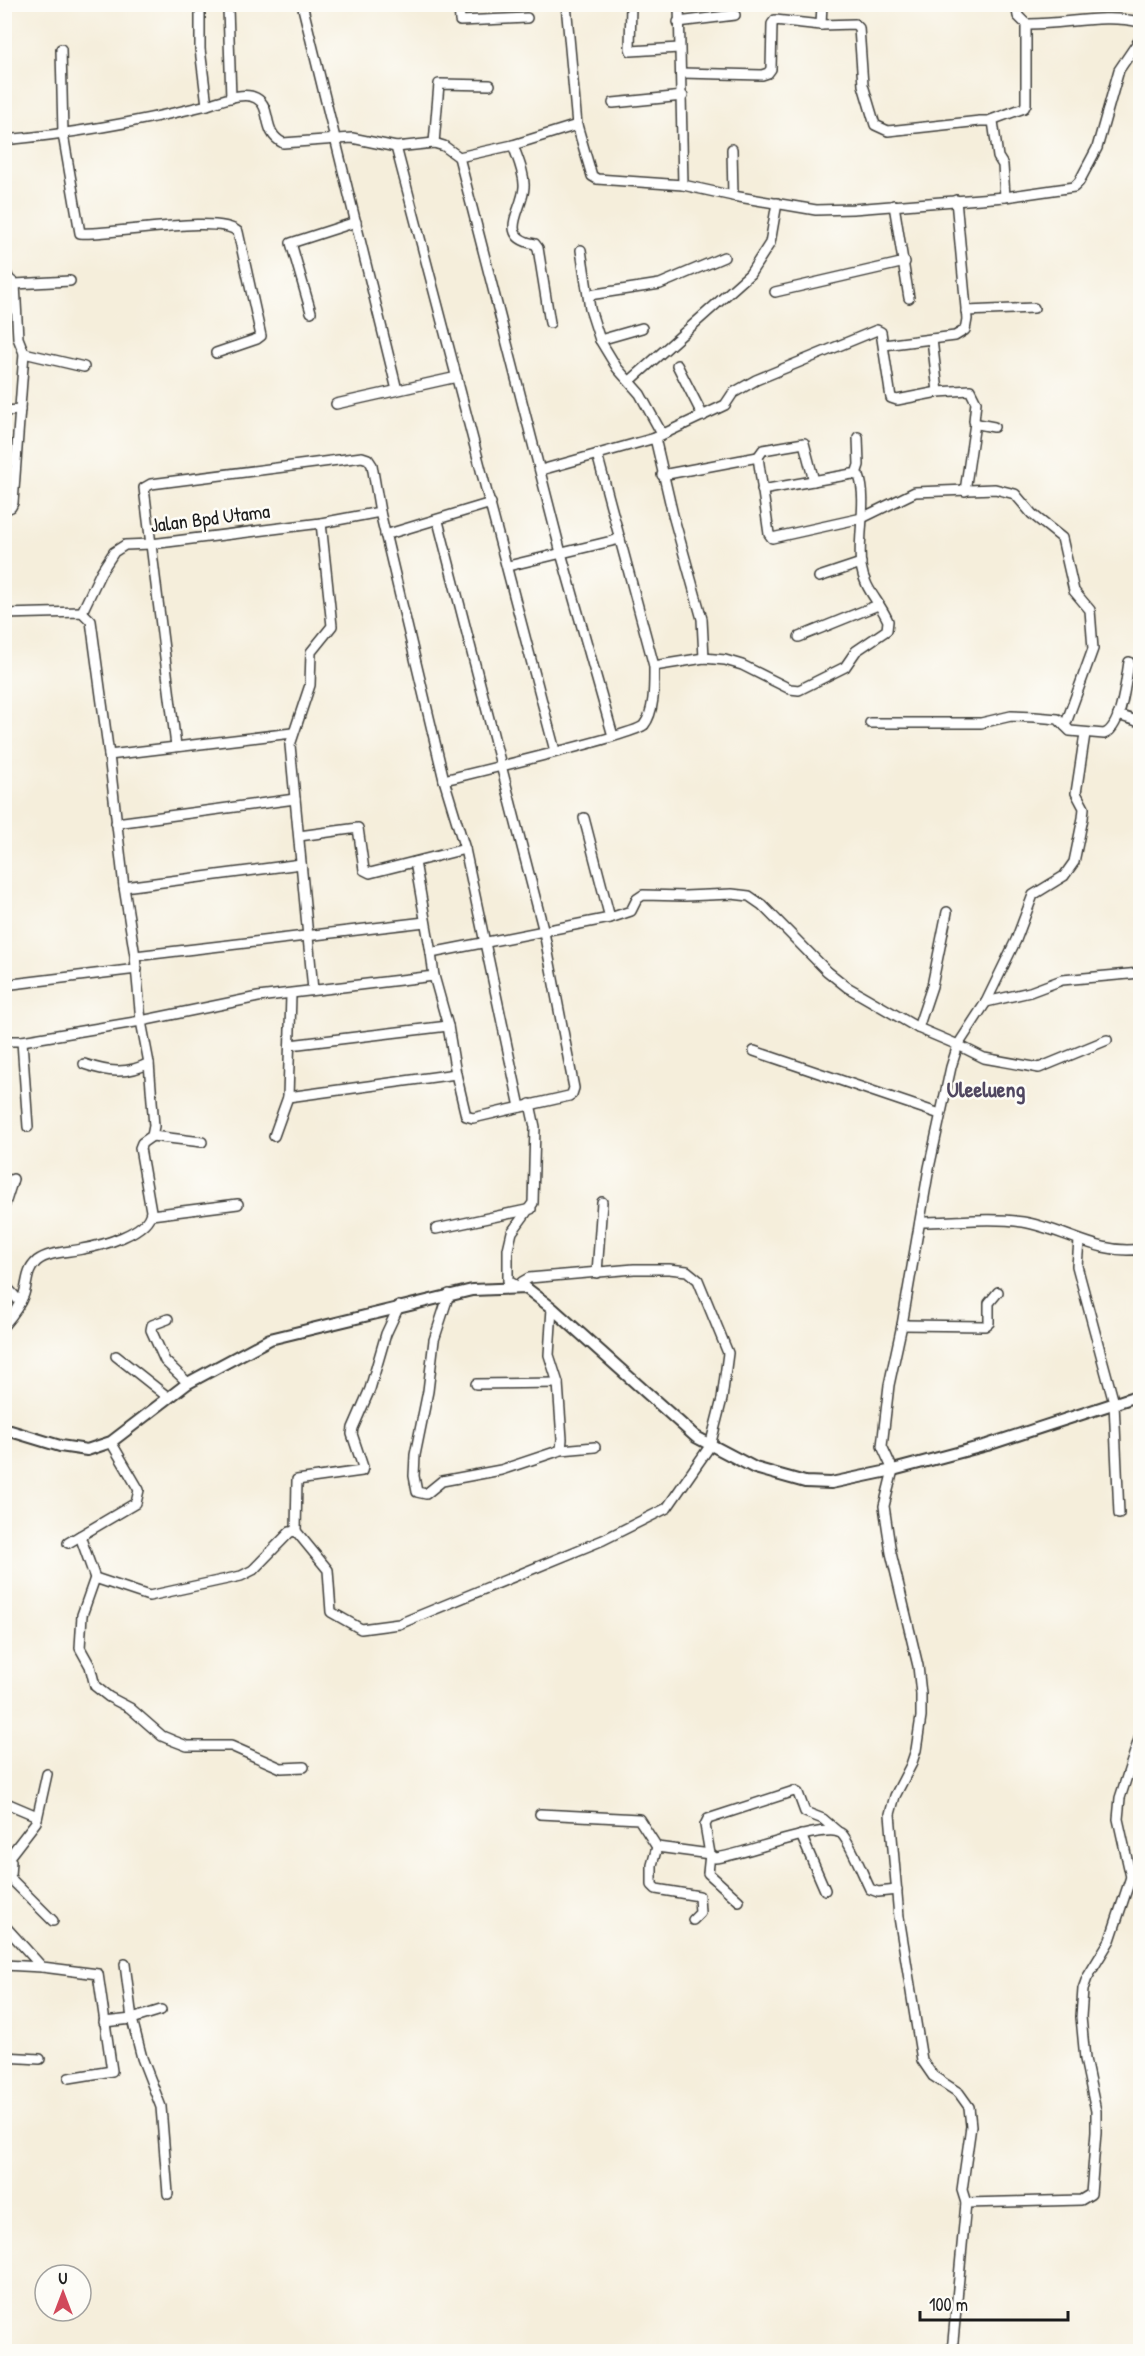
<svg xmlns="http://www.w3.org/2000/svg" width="1145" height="2356" viewBox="0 0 1145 2356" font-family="'Patrick Hand',sans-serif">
<rect width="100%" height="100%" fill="#fdfcf7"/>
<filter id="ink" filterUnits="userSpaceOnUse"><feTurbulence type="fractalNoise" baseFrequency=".0167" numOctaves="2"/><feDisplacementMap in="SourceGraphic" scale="12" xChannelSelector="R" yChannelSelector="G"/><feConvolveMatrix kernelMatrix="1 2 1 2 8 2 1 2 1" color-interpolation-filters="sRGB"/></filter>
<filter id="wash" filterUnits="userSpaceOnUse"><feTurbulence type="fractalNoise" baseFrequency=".008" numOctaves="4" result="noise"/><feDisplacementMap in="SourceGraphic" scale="24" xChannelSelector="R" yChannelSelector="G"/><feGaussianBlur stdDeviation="1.35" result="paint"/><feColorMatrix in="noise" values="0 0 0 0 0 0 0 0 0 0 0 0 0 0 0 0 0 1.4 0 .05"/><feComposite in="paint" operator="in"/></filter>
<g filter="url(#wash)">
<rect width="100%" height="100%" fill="#f5eedb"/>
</g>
<g filter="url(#ink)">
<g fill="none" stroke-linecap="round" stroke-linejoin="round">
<g stroke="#3d3c39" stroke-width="12">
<g id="minor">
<polyline points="200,4 200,49 207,105"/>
<polyline points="302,4 397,390"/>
<polyline points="459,4 460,21 527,18"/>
<polyline points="566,4 577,125 592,176 597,179 683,185 733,196 816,210 853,209 1005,197 1074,187 1079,182 1097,148 1119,70 1140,39"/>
<polyline points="631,4 630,48 631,51 679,48"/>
<polyline points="679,4 683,185"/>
<path d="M1016,4L1018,16L1026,24C1065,25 1102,13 1140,22"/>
<polyline points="228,8 231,98"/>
<polyline points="678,22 735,15"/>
<polyline points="821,25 822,4"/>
<path d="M61,49L63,134L80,233C109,236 220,213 238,232L261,336L257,339L216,353"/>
<polyline points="681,73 762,75 768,73 771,69 772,24 775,20 821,25 855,24 859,28 863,85 875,125 888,131 980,121 993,121 998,157 1003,165 1005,197"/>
<polyline points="613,103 683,96"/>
<polyline points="991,120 1024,108 1026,104 1026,24"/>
<path d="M4,140C71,134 138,122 203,106C217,103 242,90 256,98C273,107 261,132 283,143L352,138L396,147L434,143L444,146L459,157L513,145L577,125"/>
<polyline points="434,143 439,84 490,85"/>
<path d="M513,145C517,157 525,174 524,187C523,210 496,237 535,244L538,248L550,323"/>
<polyline points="396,147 555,751"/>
<polyline points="732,149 733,196"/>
<polyline points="459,157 561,553 613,736"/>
<polyline points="894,205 909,298"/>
<polyline points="581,250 590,309 600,340 617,368 640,394 662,434"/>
<polyline points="4,269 9,279 15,284 18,338 24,353 13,503 11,507 4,510"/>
<polyline points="15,284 70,281"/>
<polyline points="775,292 905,262"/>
<polyline points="589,295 660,284 724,257"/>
<polyline points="966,311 1034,308"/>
<polyline points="311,312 291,243 356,222"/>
<polyline points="932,339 938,392"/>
<polyline points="600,340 642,328"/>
<polyline points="884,345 955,336 965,330 967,319 956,200"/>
<polyline points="24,353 84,367"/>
<polyline points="677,365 703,416"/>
<polyline points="630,381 750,274 770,243 777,203"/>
<polyline points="336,404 457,377"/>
<polyline points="4,411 20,410"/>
<polyline points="655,438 725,405 733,393 756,380 877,330 881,332 891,398 897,400 938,392 970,390 976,402 974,421 978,424 994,427"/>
<polyline points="758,457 763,450 804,443 814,481"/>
<polyline points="541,470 655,438 673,515 702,619 704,658"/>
<polyline points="856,474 859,465 858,437"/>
<polyline points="662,475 758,457 769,534 772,538 862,518 915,492 995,489 1015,494 1032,514 1062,538 1074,591 1090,610 1093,649 1065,726"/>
<polyline points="965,491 975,423"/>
<polyline points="385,535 491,503"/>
<polyline points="508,566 620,539"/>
<polyline points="819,577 861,563"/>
<polyline points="82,612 101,572 114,552 125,545 151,544 321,523 380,512"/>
<path d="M4,614L82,612L91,621L109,755L124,887L135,956L141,1021L149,1063L154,1126L152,1136L142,1143L140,1148L151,1211C149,1233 100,1246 82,1249C69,1252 48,1252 37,1261C26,1271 28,1281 24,1294C20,1305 12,1316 4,1325"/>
<polyline points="799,637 878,605"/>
<path d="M654,666L704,658L725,660L742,665L790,689L799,690L845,667L856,651L887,630L888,621C879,600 865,591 861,566C857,540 868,499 859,476L852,474L762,490"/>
<polyline points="1118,715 1140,722"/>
<path d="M870,723H981L1011,716L1035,717L1058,719L1070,731L1104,734C1122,728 1126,679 1129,662"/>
<polyline points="1085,734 1076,793 1084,808 1083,818 1074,862 1064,876 1033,895 1016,940 986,1002 958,1045 984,1058 1039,1068 1107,1040"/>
<polyline points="176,746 144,488 151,484 362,457 368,459 372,465 380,512 444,780 465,849 520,1107"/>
<polyline points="109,755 292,733"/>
<path d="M444,780C468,774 637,734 644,725C655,711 654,684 654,666L597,454"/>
<polyline points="584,818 610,918"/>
<polyline points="116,823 295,799"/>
<polyline points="299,836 358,828 364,870 370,873 465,849"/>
<polyline points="415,862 431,953"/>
<polyline points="124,887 301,864"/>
<polyline points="135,956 425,922"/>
<polyline points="434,976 448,1026 456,1074 466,1116 473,1118 569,1096 572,1094 574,1088 544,932 438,521"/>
<polyline points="4,985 137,969"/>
<polyline points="313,990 290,745 310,685 311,652 332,626 321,523"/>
<polyline points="986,1002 1030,992 1062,980 1140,973"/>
<polyline points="918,1028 932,986 947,912"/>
<polyline points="4,1041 22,1041 141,1021 258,997 434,976 431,953 610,918 631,911 637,899 643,895 685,896 732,894 749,896 762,905 827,971 847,987 918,1028 958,1045 951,1067 929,1168 902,1325 889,1385 882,1446 893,1470 884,1506 891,1553 918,1666 921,1694 921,1717 916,1750 911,1765 895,1796 890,1814 899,1917 922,2060 933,2076 959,2093 969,2107 971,2126 962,2190 966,2203 952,2352"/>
<polyline points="22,1041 28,1127"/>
<polyline points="290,1045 448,1026"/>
<polyline points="754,1051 940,1114"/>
<path d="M84,1064C107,1072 127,1075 149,1063"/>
<polyline points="288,1097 456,1074"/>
<polyline points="152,1136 202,1142"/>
<polyline points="274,1136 288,1097 291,995"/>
<polyline points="4,1207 13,1179"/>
<polyline points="151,1215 238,1204"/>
<path d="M920,1222C953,1222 990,1217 1023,1222C1062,1228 1100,1256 1140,1249"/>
<polyline points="436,1229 531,1209"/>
<polyline points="1079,1241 1077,1266 1114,1403 1119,1514"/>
<polyline points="597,1273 602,1202"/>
<polyline points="4,1284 20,1302"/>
<polyline points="519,1287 508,1281 508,1249 512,1232 533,1203 535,1127 530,1104"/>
<polyline points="449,1294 434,1340 428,1391 415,1455 414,1476 417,1492 426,1494 442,1481 501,1470 561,1450 562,1439 558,1383 549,1355 552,1308"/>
<polyline points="168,1319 152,1325 151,1330 165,1361 188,1383"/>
<polyline points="902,1325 985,1326 989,1323 989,1303 998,1292"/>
<polyline points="116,1356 169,1398"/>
<polyline points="476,1384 558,1383"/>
<polyline points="561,1450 595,1447"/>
<polyline points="296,1531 297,1480 362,1471 363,1467 352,1434 353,1428 370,1389 386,1334 399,1306"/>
<polyline points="80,1536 95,1578 149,1596 241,1576 253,1570 290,1532 296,1531 328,1570 331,1612 361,1629 399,1624 603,1540 667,1508 710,1446 722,1399 728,1353 698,1280 687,1271 669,1269 634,1269 529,1278 522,1282 526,1288"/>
<polyline points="68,1543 136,1503 139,1490 111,1442"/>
<polyline points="95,1578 82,1615 80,1648 90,1666 95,1686 109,1697 130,1708 162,1736 174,1741 187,1746 231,1746 281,1768 304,1767"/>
<polyline points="4,1802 37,1816 36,1822 9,1857"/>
<path d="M540,1814L639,1819L657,1847L710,1854L715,1858C738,1857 828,1820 842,1834C851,1844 863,1875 870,1889L878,1892L897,1890"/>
<polyline points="37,1819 47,1774"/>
<polyline points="801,1835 825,1890"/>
<polyline points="657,1847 652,1865 652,1885 656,1889 699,1896 700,1913 693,1920"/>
<polyline points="4,1855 11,1861 10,1876 13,1881 53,1921"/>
<polyline points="1131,1877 1118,1819 1120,1798 1140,1736"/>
<polyline points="739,1901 708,1873 710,1854 705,1825 708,1819 794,1791 798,1793 805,1812 823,1819 838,1832"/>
<polyline points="4,1925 42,1967 98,1974 112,2071 69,2078"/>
<polyline points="125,1964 132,2019 142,2058 161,2107 168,2194"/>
<polyline points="4,1965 42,1967"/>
<polyline points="104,2022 132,2019 161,2010"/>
<polyline points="4,2057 40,2059"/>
<polyline points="966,2203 1081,2200 1091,2194 1096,2132 1096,2111 1085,2059 1081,2017 1083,1989 1087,1978 1110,1940 1131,1877 1140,1870"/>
</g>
</g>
<g stroke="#3d3c39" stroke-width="14">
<polyline id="tertiary" points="4,1429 60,1446 87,1450 111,1442 188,1383 270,1339 472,1290 526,1288 552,1308 696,1437 755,1468 805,1482 831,1483 893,1470 987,1445 1140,1395"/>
</g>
<use href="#minor" stroke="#fff" stroke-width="9"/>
<use href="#tertiary" stroke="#fff" stroke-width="10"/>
</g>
</g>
<g text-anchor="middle" stroke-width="5" stroke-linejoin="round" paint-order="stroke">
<g font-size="20" fill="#1c1c1c" stroke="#fdfcf7">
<text transform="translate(210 518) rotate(-7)" y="7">Jalan Bpd Utama</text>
</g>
<g font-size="22" font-weight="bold" fill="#504761" stroke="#fdfcf7">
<text x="986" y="1097">Uleelueng</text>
</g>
</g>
<rect width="1145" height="2356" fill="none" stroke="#fdfcf7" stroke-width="24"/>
<g transform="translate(63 2293)"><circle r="28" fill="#fdfcf7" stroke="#a3a29f" stroke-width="1.5"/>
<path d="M0-4.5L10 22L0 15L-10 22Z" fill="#d1495b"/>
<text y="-9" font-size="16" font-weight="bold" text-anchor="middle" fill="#1c1c1c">U</text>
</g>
<path d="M920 2311v9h148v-9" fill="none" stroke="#1c1c1c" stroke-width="3"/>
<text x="929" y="2311" font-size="18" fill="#1c1c1c" stroke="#fdfcf7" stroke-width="4.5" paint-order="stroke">100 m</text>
</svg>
